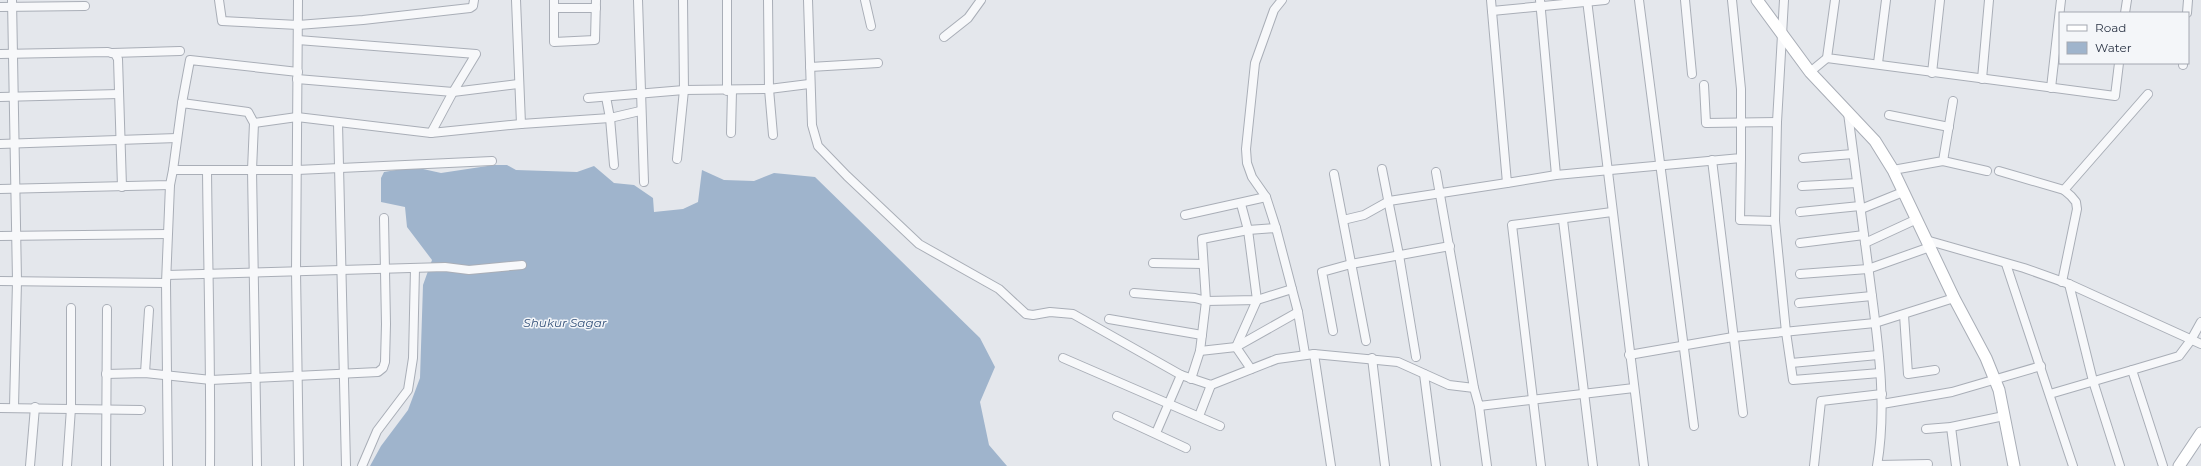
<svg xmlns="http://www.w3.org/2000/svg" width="2201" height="466" viewBox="0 0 2201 466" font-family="Montserrat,sans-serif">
<rect width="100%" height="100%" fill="#e4e7ec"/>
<polygon fill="#9fb4cc" points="494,165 507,165 516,170 577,172 594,166 614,183 634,185 653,198 654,212 683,209 698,202 702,170 724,180 754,181 774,173 815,177 980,338 995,367 980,402 989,445 1007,466 370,466 381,446 408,410 420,378 423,285 432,260 407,227 405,207 381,202 381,178 384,172 414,167 441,173"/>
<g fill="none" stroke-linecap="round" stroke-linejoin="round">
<g stroke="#a9aeb7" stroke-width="10">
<g id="street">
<polyline points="12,0 17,281 14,407"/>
<polyline points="219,0 222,21 298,25 363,20 470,8 473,6 474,0"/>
<polyline points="298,0 296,271 299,466"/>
<polyline points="516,0 521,124"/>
<polyline points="554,0 554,42 595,40 596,0"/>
<polyline points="638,0 644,182"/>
<polyline points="727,0 727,91"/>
<polyline points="768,0 769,89 773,135"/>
<polyline points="808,0 812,125 818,146 847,176 919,244 999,289 1026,314 1033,315 1050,312 1073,314 1181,375 1211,385 1277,359 1314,354 1398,362 1449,385 1474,388 1479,406 1634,388"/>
<polyline points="865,0 871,26"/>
<polyline points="1282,0 1274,10 1255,63 1246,149 1247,163 1252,177 1266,197 1276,228 1298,312 1305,354"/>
<polyline points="1491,0 1507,183 1556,175 1741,158 1741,89 1732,0"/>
<polyline points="1540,0 1556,175"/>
<polyline points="1587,0 1644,466"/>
<polyline points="1639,0 1694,426"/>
<polyline points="1685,0 1692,74"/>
<polyline points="1835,0 1827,58 2115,96 2119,63"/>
<polyline points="0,7 85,6"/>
<polyline points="554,8 596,8"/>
<polyline points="1492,11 1605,0"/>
<polyline points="2125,13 2127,0"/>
<polyline points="2187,13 2188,0"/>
<polyline points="944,37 968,18 981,0"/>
<polyline points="298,40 476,54 453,92 431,133 521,124 610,118 640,111"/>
<polyline points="112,53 180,51"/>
<polyline points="0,54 108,52 115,54 118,59 122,187"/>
<polyline points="1878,63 1886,0"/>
<polyline points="2183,65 2183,63"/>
<polyline points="810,67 878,63"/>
<polyline points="1810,72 1827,58"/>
<polyline points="1932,73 1940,0"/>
<polyline points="297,79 453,92 518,84"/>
<polyline points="1982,79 1989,0"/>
<polyline points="1704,85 1706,123 1777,122 1775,221 1786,332 1793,380 1880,373"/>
<polyline points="2051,88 2061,0"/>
<polyline points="0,97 119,94"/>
<polyline points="606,97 610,118 614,165"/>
<polyline points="588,98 684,90 769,89 809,84"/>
<polyline points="182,103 190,60 298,72"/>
<path d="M1848,113C1855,166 1862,220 1869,273C1877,336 1888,402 1877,466"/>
<polyline points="1889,115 1949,127"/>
<polyline points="1777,122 1784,0"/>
<polyline points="254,123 297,117 431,133"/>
<polyline points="338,123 346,466"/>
<polyline points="731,133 732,91"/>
<polyline points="0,144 177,138"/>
<polyline points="1741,158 1740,220 1775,221"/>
<polyline points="1803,158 1853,154"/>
<polyline points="677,159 684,90 683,0"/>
<polyline points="1712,160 1743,413"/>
<polyline points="1943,161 1987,171"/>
<polyline points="1382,169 1399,255 1416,357"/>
<polyline points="173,170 182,103 248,112 254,123 252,170 297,170 492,161"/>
<path d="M207,170C208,268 211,367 210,466"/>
<polyline points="1893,170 1943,161 1953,101"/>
<polyline points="1999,171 2064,190 2071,196 2076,202 2077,209 2062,282"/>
<polyline points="1436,172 1474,388"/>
<polyline points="1334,174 1366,341"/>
<polyline points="1802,186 1857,183"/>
<polyline points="0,189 170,185 173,170 252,170 257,466"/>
<polyline points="2064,190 2148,94"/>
<polyline points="1241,204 1248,230 1257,300 1236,347 1251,369"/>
<polyline points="1861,209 1903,192"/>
<polyline points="1800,212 1860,206"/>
<polyline points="1185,215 1266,197"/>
<polyline points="1343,220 1364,215 1389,201 1507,183"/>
<polyline points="1563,220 1593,466"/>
<polyline points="0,236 167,234"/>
<polyline points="1926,240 2024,268 2069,284 2201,344"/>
<polyline points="1800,243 1864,235"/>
<polyline points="1865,243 1917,219"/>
<polyline points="1153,263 1203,264"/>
<polyline points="2006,264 2073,466"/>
<polyline points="1800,274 1868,269 1930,247"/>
<polyline points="167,275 445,267 469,270 522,265"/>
<polyline points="0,281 166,283"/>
<polyline points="2069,284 2093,381 2120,466"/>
<polyline points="1134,293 1195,298 1206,301 1202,239 1248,230 1276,228"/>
<polyline points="1799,303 1872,296"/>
<polyline points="1904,315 1908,374 1935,370"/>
<polyline points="1109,319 1202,335"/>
<polyline points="1333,331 1322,272 1351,264 1450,246"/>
<polyline points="1200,351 1236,347 1298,312"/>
<polyline points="1314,354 1331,466"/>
<polyline points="1629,355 1733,337 1875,323 1954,298"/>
<polyline points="1063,358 1220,426"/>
<polyline points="1372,358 1385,466"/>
<polyline points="1791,363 1878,355"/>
<polyline points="145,373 149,310"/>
<polyline points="106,374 145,373 211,380 378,372 383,368 385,362 386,324 384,218"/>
<polyline points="1424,374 1436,466"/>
<polyline points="1191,379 1200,351 1206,301 1257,300 1292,289"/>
<polyline points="2050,394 2132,370"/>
<polyline points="1882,404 1952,392 2041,366"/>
<polyline points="1479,406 1487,466"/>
<polyline points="0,408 141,410"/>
<polyline points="1117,416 1186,448"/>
<polyline points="1199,416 1211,385"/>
<polyline points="1951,427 1956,466"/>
<polyline points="1926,429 1951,427 2004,416"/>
<polyline points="1156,433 1181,375"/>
<polyline points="1878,465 1928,464"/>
<polyline points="30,466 35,407"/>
<polyline points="67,466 71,408 71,308"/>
<polyline points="106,466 107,309"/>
<polyline points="168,466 166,283 170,185"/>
<polyline points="362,466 377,431 408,390 413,358 415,268"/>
<polyline points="1541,466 1512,225 1612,212"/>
<polyline points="1814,466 1821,401 1882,394"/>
<polyline points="2163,466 2132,370 2179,356 2191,340 2201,322"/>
</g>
</g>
<g stroke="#a9aeb7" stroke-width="13">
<g id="secondary">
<polyline points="1757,0 1810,72 1875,141 1893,170 1954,298 1986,358 1999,390 2014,466"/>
<polyline points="2179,466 2201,433"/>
</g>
</g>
<use href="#street" stroke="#f7f8fa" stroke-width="8"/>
<use href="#secondary" stroke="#fff" stroke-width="11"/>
</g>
<g text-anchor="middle" stroke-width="3" stroke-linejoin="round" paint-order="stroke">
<g font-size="12" font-style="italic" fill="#34527a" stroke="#f4f6f9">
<text x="565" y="327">Shukur Sagar</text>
</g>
</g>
<rect x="2059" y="12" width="130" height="52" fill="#f4f6f9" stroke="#a4a8b1"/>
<rect x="2067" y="25" width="20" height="6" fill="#ffffff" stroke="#a4a8b1"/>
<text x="2095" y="32" font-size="12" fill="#2b3445">Road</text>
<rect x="2067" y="42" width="20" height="12" fill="#9fb4cc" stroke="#a4a8b1"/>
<text x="2095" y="52" font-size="12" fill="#2b3445">Water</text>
</svg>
